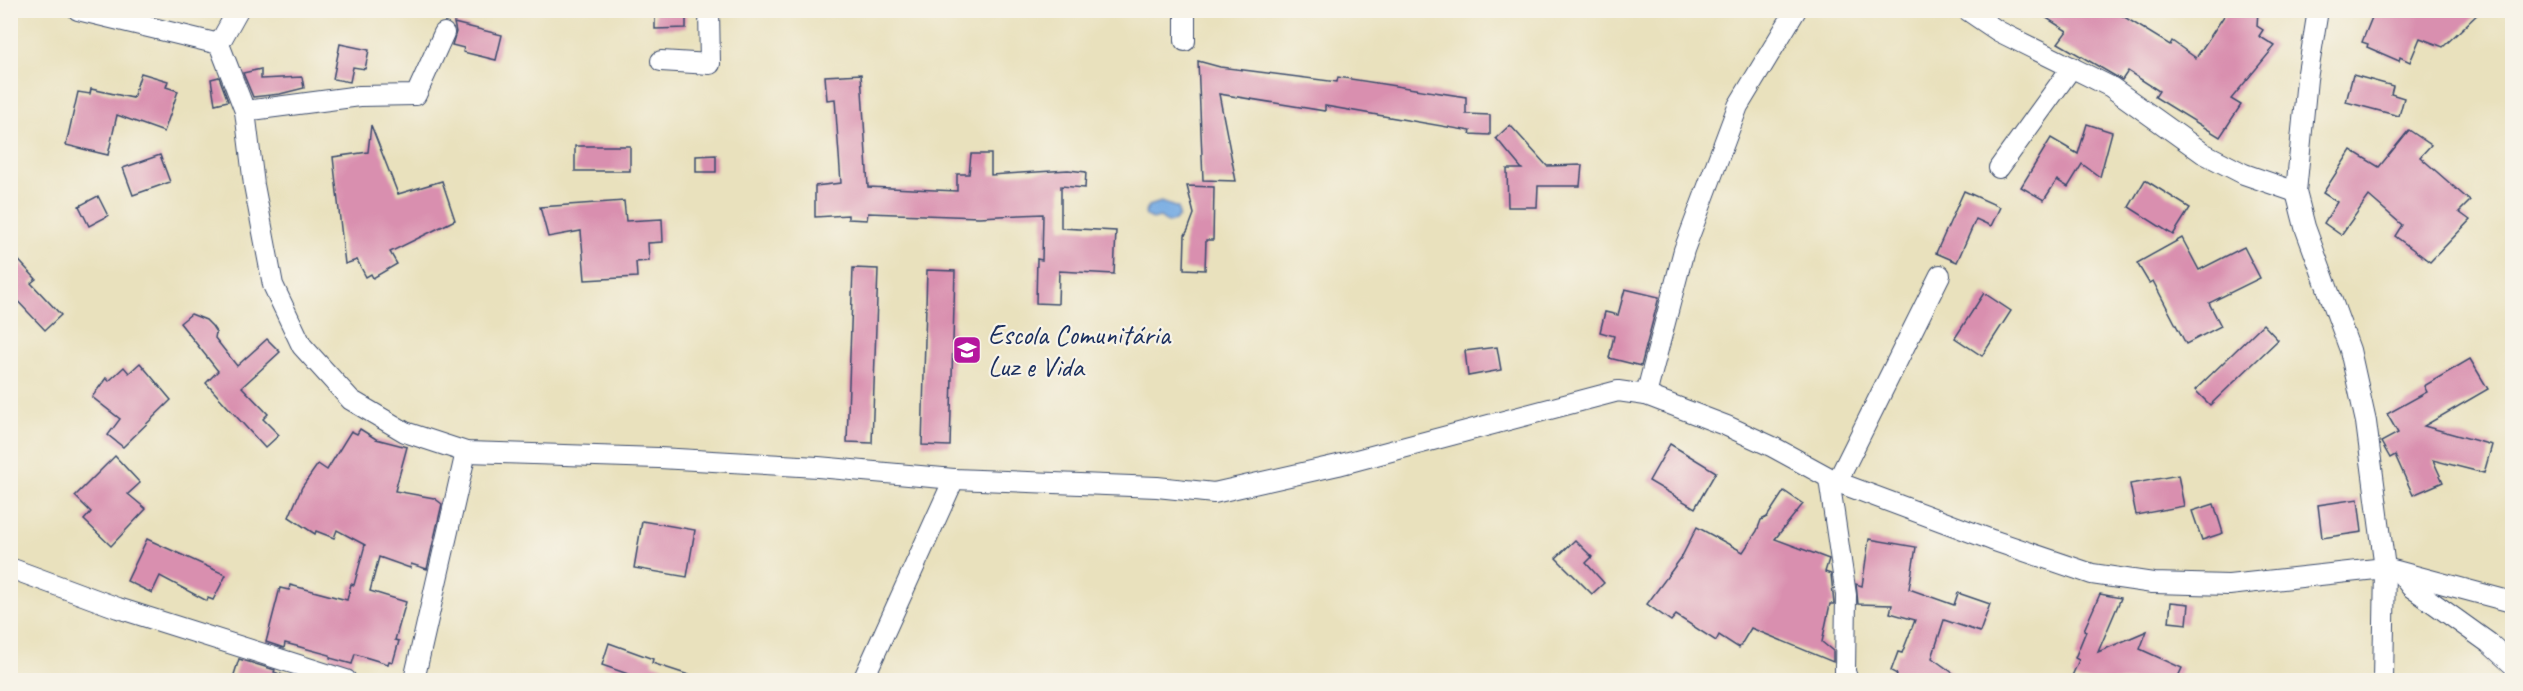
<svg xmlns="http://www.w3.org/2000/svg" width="2523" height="691" viewBox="0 0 2523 691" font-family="Caveat,sans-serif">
<rect width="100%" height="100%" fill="#f7f3e8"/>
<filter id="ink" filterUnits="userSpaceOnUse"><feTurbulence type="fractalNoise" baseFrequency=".0167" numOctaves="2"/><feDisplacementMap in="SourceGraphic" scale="12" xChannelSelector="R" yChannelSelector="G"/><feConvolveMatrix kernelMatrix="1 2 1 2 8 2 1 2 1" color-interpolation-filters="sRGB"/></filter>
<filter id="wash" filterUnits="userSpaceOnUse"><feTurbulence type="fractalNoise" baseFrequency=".008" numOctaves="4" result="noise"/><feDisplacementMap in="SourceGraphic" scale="24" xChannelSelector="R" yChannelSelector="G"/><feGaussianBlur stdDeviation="1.35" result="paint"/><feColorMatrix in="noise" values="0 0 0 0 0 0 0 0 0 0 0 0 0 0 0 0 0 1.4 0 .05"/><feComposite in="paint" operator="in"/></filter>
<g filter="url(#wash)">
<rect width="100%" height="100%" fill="#e9e1bd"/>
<polygon fill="#74aae2" stroke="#486ca0" stroke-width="1.5" points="1161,202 1178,208 1179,216 1175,221 1168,223 1160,217 1152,219 1146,216 1145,212 1149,206"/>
<g id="blocks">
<g fill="#d98faf">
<polygon points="655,10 686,10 686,28 655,29"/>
<polygon points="2034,10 2113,10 2170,45 2172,41 2196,58 2228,10 2258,10 2257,26 2263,30 2259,36 2275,46 2231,99 2241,105 2220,137 2155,97 2159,91 2128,71 2122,80 2058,43 2067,31"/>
<polygon points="2375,10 2482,10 2443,47 2420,38 2410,62 2400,57 2399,61 2367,47 2368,44 2362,42"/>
<polygon points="454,23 502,35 496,60 463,52 464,48 452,45 456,32"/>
<polygon points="340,44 369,50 365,69 353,67 350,82 333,79"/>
<polygon points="1198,61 1220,67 1337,82 1338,77 1466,97 1466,114 1490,115 1490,135 1470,134 1471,131 1325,106 1325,111 1219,94 1236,181 1203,180"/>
<polygon points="261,69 261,79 302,77 304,88 280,94 253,97 243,73"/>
<polygon points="141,73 168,81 166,87 178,91 164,132 117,115 108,155 66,145 78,92 90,94 91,89 133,98"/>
<polygon points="861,74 868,187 957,191 957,174 969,174 971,154 991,154 991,175 1068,170 1086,172 1085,188 1061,186 1061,228 1116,231 1114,274 1059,271 1058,304 1036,303 1037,259 1042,260 1043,214 979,217 868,213 867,220 848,219 848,215 815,217 815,186 841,183 835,99 827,100 825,76"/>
<polygon points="2353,75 2393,86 2391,94 2404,98 2399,116 2346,102"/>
<polygon points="219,77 228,101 215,104 211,79"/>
<polygon points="2087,124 2112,132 2100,177 2082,164 2068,187 2057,180 2044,200 2021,187 2051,138 2078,154"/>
<polygon points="371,125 398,194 442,181 455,220 390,252 397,264 373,278 371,274 366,277 357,260 345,264 333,157 368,152"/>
<polygon points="1510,125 1547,166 1582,165 1580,186 1538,186 1537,207 1508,207 1507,169 1522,169 1496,138"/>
<polygon points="2409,130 2431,145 2420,157 2470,201 2459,212 2470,220 2430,262 2395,236 2402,225 2369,196 2341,235 2324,223 2337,202 2323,193 2351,150 2379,167"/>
<rect x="575" y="146" width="55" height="25"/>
<polygon points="160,155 170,182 133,195 123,168"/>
<polygon points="716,155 716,172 696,172 696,156"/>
<polygon points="2145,180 2190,208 2173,235 2129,207"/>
<polygon points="1187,186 1214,187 1213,240 1206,240 1205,270 1184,269 1185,235 1188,230 1194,214"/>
<polygon points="1964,191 2000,207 1991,226 1976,219 1957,262 1936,253"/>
<polygon points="98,196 108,216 89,226 79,206"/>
<polygon points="624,201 626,221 662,219 663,242 648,243 649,261 636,262 637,277 585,280 581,231 548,237 540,207"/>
<polygon points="2182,238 2199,270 2244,247 2260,278 2209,303 2221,326 2186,344 2153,281 2149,283 2137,263"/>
<polygon points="10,251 36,279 31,283 61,315 45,330 10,293"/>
<polygon points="853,268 878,269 872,443 847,442"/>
<polygon points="927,270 955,271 950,446 922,445"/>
<polygon points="1625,289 1659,297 1641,366 1609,358 1614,336 1600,332 1605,312 1618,315"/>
<polygon points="1984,293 2011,311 1982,356 1955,338"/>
<polygon points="191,314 206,320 212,326 216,332 215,338 237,366 267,339 280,352 242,387 268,414 263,419 279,435 265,448 206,383 218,371 180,323"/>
<polygon points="2263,324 2278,340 2210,405 2195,390"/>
<polygon points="1497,347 1501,370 1468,376 1465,351"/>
<polygon points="2470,359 2488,389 2424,426 2492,445 2484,473 2433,460 2443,482 2413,495 2395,455 2390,458 2381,442 2398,433 2387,414 2427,392 2424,386"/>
<polygon points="140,363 171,400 123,447 108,435 120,419 92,397 106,378 109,381 124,367 129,373"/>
<polygon points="360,429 376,439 407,447 395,491 434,498 442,504 427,569 411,564 410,568 379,557 370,591 406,602 395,640 399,641 393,662 389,661 388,664 355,654 352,664 330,658 330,655 285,643 284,648 266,642 280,588 289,590 290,585 347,600 351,584 354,585 365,545 337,530 334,538 316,531 315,534 289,517 302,487 318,464 327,470 351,431 357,434"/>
<polygon points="1670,444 1716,472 1695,508 1649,481"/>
<polygon points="115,456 140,483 128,494 146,509 111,546 84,520 91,512 75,496"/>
<polygon points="2178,475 2184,506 2136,515 2130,484"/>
<polygon points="1784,491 1803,504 1775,539 1829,559 1825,572 1831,574 1834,604 1830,604 1822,642 1833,651 1833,662 1751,628 1739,648 1719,635 1716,641 1676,615 1671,621 1647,604 1681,558 1697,527 1743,552 1757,531 1761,520 1767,517"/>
<polygon points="2358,499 2362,532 2322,538 2318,505"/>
<polygon points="2214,504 2223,533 2202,540 2192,511"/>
<polygon points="642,521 695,530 687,577 634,568"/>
<polygon points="147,539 226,575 213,600 208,598 207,601 160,576 152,593 127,581"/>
<polygon points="1869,539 1916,547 1909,589 1954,605 1958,593 1990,604 1980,632 1944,620 1932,658 1964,681 1894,681 1897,674 1891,671 1898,652 1902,653 1915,620 1890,613 1892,605 1858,604 1856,584 1862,586"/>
<polygon points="1575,540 1592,557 1586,563 1604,583 1592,594 1556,558"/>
<polygon points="2100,594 2121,598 2098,652 2147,631 2140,649 2182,668 2176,681 2081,681 2072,676 2079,660 2075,658 2086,631 2084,630"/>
<polygon points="2171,602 2189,604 2187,624 2169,622"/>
<polygon points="609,643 653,659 652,663 695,677 694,681 648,681 602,665"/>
<polygon points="239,659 275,670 274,672 292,678 292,681 232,681"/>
</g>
</g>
</g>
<g filter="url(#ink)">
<use href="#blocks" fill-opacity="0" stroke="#3a4a6c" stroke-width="1.5"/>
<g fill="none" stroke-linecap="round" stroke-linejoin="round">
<g stroke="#3a4a6c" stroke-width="22">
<g id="street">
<polyline points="78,10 219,44 245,111 254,185 273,285 302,346 351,400 405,432 466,452 659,458 818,467 954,479 1157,487 1214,493 1338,465 1618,391 1646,395 1727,426 1773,447 1837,482 1992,540 2092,574 2153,583 2229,585 2385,568 2512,602"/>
<polyline points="1185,10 1185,41"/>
<polyline points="1967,10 1998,31 2111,87 2203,153 2244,174 2296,192"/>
<polyline points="2318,10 2307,79 2296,192 2305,227 2350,350 2366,422 2385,568 2383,680"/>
<polyline points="219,44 238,10"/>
<polyline points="661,61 710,64 709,10"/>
<polyline points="245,111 360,96 416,95 444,33"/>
<polyline points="1999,168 2072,67"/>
<polyline points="1646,395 1684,250 1738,106 1796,10"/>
<polyline points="1829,479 1846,595 1845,672 1848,680"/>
<polyline points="1837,482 1940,275"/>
<polyline points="10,568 118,608 346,680"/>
<polyline points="2401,574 2411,587 2489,643 2512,664"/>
<polyline points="414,680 466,452"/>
<polyline points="863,680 954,479"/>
</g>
</g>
<use href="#street" stroke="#fff" stroke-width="20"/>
</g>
</g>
<defs>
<g id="school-square" transform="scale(1.5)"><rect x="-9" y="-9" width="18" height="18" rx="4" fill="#b5179e" stroke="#f7f3e8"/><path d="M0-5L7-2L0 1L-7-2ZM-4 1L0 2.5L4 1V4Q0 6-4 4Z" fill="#fff"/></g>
</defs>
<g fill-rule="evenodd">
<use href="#school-square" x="967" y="350"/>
</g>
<g text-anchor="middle" stroke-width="4.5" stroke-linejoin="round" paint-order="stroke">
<g font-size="28" fill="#1b2f5e" stroke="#f7f3e8" text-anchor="start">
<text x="988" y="344">Escola Comunitária<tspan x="988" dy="32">Luz e Vida</tspan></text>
</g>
</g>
<rect width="2523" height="691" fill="none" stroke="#f7f3e8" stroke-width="36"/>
</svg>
